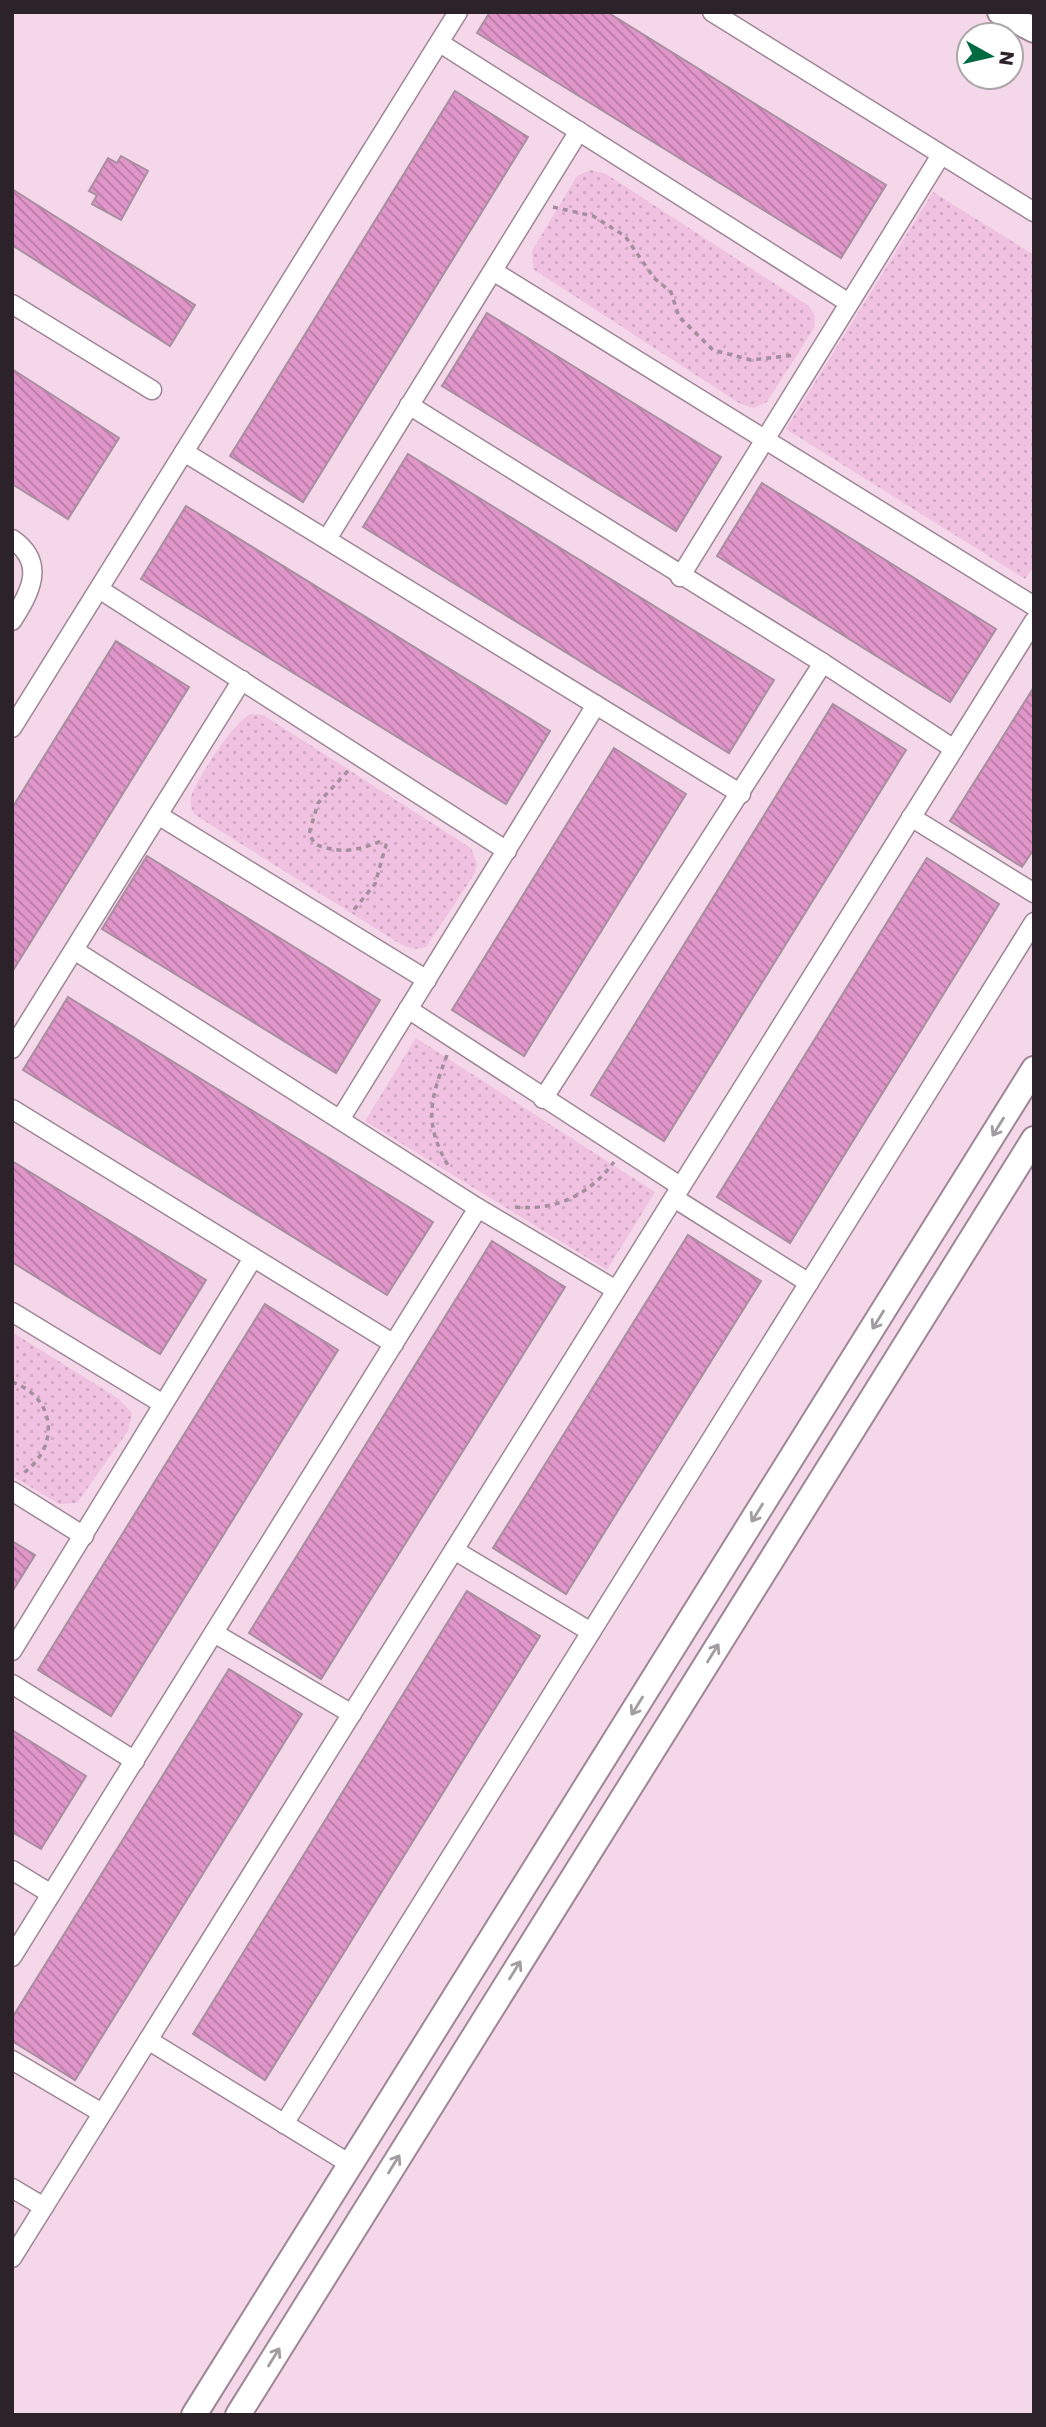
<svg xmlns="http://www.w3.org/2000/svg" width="1046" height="2427" viewBox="0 0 1046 2427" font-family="Poppins,sans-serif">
<defs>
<pattern id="park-dots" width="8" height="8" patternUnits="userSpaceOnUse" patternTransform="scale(1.75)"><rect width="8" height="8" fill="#f0c1e0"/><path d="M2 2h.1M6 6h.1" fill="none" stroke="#cea6c0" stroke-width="1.8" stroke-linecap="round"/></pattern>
<pattern id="building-back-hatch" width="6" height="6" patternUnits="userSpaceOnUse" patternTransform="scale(1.75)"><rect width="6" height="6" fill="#e196ca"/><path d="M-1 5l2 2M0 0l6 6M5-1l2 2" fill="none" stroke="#b77aa4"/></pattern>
</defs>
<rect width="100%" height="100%" fill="#f4d8ea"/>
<g fill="url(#park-dots)">
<polygon points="591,170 606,174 809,306 815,316 814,328 767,402 753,408 739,403 533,269 532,251 577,176"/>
<polygon points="933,192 1034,255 1034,566 1025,579 786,429"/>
<path d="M251,714L263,715L471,848L477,864L475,873L426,947L414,949L402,945L195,815C191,809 189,802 192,794C198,777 236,719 251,714Z"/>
<polygon points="416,1038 655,1192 607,1270 365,1121"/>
<polygon points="12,1332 119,1399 132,1413 128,1431 77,1503 59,1504 12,1476"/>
</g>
<g fill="url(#building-back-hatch)" stroke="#a88fa0" stroke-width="2">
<polygon points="490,12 607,12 886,185 841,258 477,33"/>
<polygon points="455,91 528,137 303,502 230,456"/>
<polygon points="121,156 148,171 121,220 92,204 97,195 89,191 108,158 117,163"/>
<polygon points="12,189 195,305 170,346 12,245"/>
<polygon points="487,313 721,457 676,531 442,386"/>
<polygon points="12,369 119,438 68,519 12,484"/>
<polygon points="408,454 774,680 729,753 363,527"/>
<polygon points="762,483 996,629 950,702 717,556"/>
<polygon points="186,506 550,731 506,804 141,579"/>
<polygon points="116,641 189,687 12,972 12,808"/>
<polygon points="1034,687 1034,849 1022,867 950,821"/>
<polygon points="833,704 906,750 664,1141 591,1095"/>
<polygon points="614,748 686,794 524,1056 452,1010"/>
<polygon points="147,856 380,1000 336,1073 102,929"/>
<polygon points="927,858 999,904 790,1243 717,1197"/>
<polygon points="68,997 433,1222 387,1295 23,1070"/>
<polygon points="12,1161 206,1280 160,1354 12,1262"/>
<polygon points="688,1235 761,1281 566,1594 493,1548"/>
<polygon points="492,1241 565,1287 321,1679 249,1633"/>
<polygon points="265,1304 338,1350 111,1716 38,1670"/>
<polygon points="12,1541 35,1555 12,1592"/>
<polygon points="467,1591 540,1636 265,2080 193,2034"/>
<polygon points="229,1669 302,1714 75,2080 12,2041 12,2018"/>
<polygon points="12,1730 86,1776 41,1849 12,1832"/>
</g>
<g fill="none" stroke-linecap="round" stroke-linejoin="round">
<g stroke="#9e8696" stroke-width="21">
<g id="street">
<polyline points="712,12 1034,212"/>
<polyline points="440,43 849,303"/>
<polyline points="493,271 1034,606"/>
<polyline points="12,304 152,390"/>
<polyline points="409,405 823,663 954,749"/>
<polyline points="184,452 741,794"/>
<path d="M12,539C47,563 30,593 12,621"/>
<polyline points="327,539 579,131"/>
<polyline points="680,577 941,155"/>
<polyline points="99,589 507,851"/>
<polyline points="12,728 458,12"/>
<polyline points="158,815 427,980"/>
<polyline points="911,817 1034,893"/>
<polyline points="74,950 478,1208 616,1290"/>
<polyline points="408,1009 680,1186"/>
<polyline points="12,1049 242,680"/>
<polyline points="543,1099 823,663"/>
<polyline points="12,1109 394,1344"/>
<polyline points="341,1118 596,705"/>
<polyline points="674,1198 809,1283"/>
<polyline points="12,1312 163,1404"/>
<polyline points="12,1491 84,1536"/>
<polyline points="454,1550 591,1632"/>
<polyline points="214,1633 352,1714"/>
<polyline points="12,1651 253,1258"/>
<polyline points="12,1684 135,1761"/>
<polyline points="12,1870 51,1894"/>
<polyline points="12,1957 478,1208"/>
<polyline points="148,2040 350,2164"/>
<polyline points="12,2060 102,2113"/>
<polyline points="284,2124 1034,922"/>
<polyline points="12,2188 44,2207"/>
<polyline points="12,2258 1034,621"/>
</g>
</g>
<g stroke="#9e8696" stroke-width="28">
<g id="secondary">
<polyline points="1000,12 1034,30"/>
<polyline points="194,2415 1034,1069"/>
<polyline points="238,2415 1034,1139"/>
</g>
</g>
<g stroke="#a48f9d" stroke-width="3.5" stroke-dasharray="5 5" stroke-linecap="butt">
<polyline points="553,207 593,216 625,236 654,278 671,292 679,317 713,350 751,360 795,355"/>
<path d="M348,771L318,803L309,834L315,844C339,854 356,851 379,842L386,845L375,884L352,912"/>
<path d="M447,1055C430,1100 423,1123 449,1167"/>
<path d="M515,1207C556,1211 589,1195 614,1162"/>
<path d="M12,1382C57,1398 60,1448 22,1474"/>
</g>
<use href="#street" stroke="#fff" stroke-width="18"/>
<use href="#secondary" stroke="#fff" stroke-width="24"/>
</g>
<defs><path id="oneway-shaft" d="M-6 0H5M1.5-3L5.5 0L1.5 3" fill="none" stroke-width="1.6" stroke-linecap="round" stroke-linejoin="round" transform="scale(1.75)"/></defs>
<g stroke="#a09c9f">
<use href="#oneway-shaft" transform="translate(998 1127) rotate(122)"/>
<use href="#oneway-shaft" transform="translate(878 1320) rotate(122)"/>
<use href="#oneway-shaft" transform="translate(757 1513) rotate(122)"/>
<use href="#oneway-shaft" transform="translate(713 1653) rotate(-58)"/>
<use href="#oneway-shaft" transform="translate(637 1706) rotate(122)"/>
<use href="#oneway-shaft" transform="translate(515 1970) rotate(-58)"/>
<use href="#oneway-shaft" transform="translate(394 2164) rotate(-58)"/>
<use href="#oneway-shaft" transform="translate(274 2357) rotate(-58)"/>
</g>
<rect width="1046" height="2427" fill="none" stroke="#2c2229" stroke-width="28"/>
<g transform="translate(990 56) rotate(98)"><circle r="33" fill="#ffffff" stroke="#aba7a9" stroke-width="2"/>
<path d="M0-5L12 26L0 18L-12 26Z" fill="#006b42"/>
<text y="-10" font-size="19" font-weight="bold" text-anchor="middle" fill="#2c2229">N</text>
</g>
</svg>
